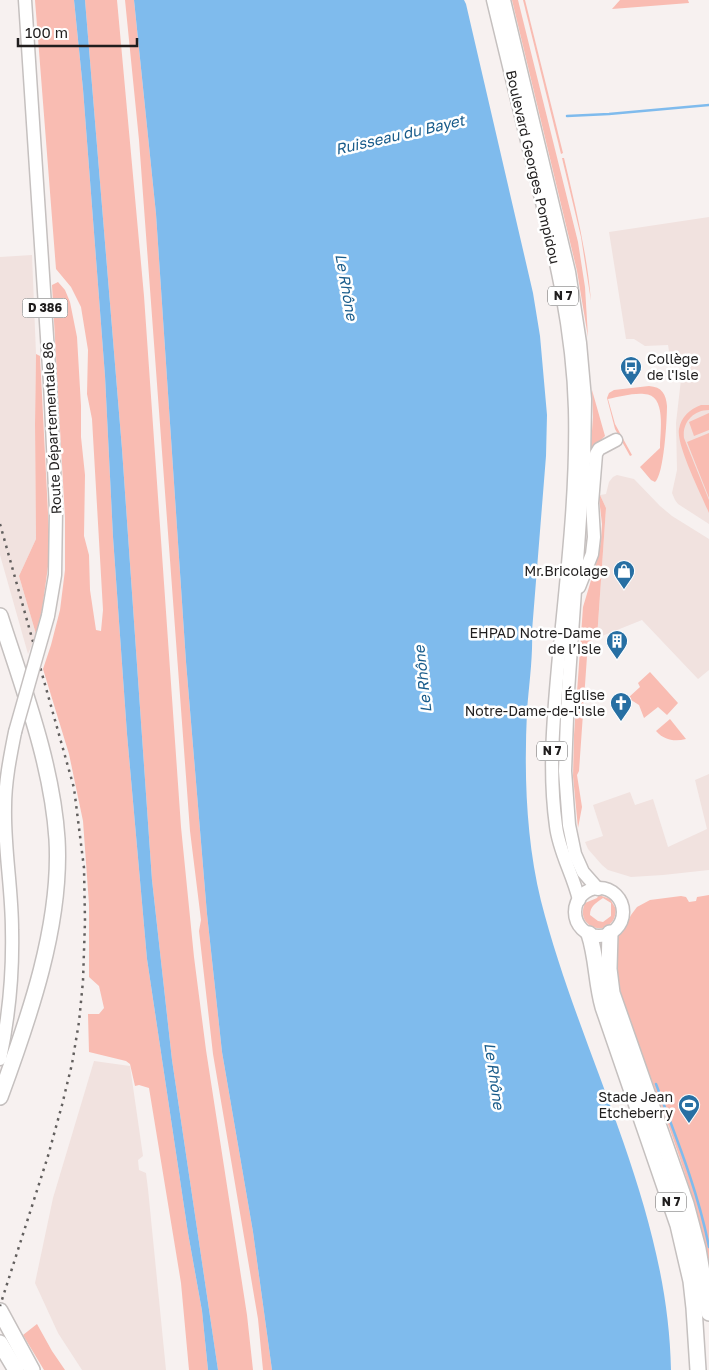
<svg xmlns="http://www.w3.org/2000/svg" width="709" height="1370" viewBox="0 0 709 1370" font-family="'Golos Text',sans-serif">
<rect width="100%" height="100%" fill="#f7f1f0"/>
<g fill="#f1e2df">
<polygon points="709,217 709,524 678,504 675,500 672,493 677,470 676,423 683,362 669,351 668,345 645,346 634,339 626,339 609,232"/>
<polygon points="32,255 36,354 35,424 36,539 19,576 36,634 28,654 0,555 0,257"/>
<polygon points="617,475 634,479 660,506 672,516 709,539 709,670 698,679 642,620 597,638 606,508 600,495 606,494 609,482 613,477"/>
<polygon points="709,774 709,870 663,875 631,877 608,870 602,865 588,849 585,842 603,836 593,805 630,792 635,805 653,799 668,847 707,829 695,780"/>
<polygon points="94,1061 130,1066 143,1156 138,1160 139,1170 146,1173 148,1189 166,1370 82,1370 58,1333 35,1283 53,1198"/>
</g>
<g fill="#f9bcb2" fill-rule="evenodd">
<polygon points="35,0 74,0 83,89 105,376 113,537 127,734 147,959 188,1233 202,1311 208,1370 189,1370 181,1283 149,1088 139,1085 135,1086 130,1064 126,1061 89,1052 88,1014 99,1014 104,1008 99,986 89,977 89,904 83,821 69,754 43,669 51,645 60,610 65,570 65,518 52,285 58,282 65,290 70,302 77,337 81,406 81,437 85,475 84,536 89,555 90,590 96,630 101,631 103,610 92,419 87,394 88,350 81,307 71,287 56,269"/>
<polygon points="85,0 117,0 144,296 181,827 194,957 206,1050 247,1315 253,1370 218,1370 172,1060 152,880 122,449"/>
<polygon points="125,0 134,0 156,214 186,662 207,914 222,1052 253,1232 272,1370 263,1370 258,1319 213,1054 199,931 201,920 190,831 139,140"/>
<polygon points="512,0 518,0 578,242 585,287 588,337 577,271"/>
<polygon points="523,0 525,0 563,153 561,154"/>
<polygon points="620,0 688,0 689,3 612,9"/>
<path d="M562,158H564C575,205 587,252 591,301L581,237Z"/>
<polygon points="36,354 40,356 50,552 42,610 36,634 19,576 36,539 35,424"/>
<path d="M649,386C662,387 666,394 667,406C667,420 664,475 655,482L651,480L640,467L660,448C660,433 667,394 644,394C632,393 619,397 608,399L615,424L632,455L630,456L615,429L607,398L609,393L614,390Z"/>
<polygon points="592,390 605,436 599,442 589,473 593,417"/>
<path d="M701,405H709V410C693,410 682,423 684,438L709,500V513C702,496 676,445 679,429C681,417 690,409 701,405Z"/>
<polygon points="709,413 709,430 694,436 689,422"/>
<polygon points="709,433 709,498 687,442"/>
<polygon points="600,495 606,508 597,638 588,642 579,771 577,775 582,807 578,828 573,776 574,735 583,607 598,557 601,541 602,524 599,498"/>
<polygon points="650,672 678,703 667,715 658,707 644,718 639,705 628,698 640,687 638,683"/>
<path d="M670,719L686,739C674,742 664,740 656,731Z"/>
<path d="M599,895L610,899L616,909C615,940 573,930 585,903L597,898ZM603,898L611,903V916L603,922L598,921L590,915C590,906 596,903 603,898Z"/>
<path d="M709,895V1265C693,1182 660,1104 631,1025C612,1000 616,969 614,939L622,933L631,915L637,907L650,900L681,896L686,897L689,902L696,901L697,897Z"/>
<polygon points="37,1324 52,1351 65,1370 44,1370 23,1335"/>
</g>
<g fill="#7fbbed">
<polygon points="74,0 85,0 122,449 152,880 172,1060 218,1370 208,1370 202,1311 188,1233 147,959 127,734 113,537 105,376 83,89"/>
<path d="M134,0H464L466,4L533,293L540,336L547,415L546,456L532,631C533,658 529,684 527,711C524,775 526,839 541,901C581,1058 668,1204 671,1370H272L253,1232L222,1052L207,914L186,662L156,214Z"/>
</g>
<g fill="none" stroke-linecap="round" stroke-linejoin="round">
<g stroke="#7fbbed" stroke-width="2.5">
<polyline points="567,116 609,114 709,105"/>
<path d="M656,1084C676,1137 698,1191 709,1247"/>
</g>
<g stroke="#c5c0bf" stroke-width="15">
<g id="primary">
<polyline points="25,0 50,383 56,510 55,575 48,616"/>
<path d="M493,0C507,60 522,119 536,178C555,254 573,330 575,409C577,491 567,574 559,656C554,712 548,769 556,826C559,852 573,874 579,900"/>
<polyline points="504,0 569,272 580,343 585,399 584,461 568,691 565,771 569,825 575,854 583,872 598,889"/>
<polyline points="579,587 592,554 594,537 592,503 596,454 599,449 616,440"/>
<circle cx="599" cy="912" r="24"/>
<path d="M0,1059C9,1016 13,973 12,930C12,889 4,848 5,807C5,782 10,757 15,732"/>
</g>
</g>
<g stroke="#c5c0bf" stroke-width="18">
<g id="highway">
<path d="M0,616C23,688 52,763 57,839C62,924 29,1018 0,1097"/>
<polyline points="610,933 609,969 612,993 686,1204 698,1249 709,1313"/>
<path d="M589,934C597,958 596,983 603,1007L678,1225L691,1281L694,1308L698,1370"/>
<polyline points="0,1311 32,1370"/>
<polyline points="0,1343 16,1370"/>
</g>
</g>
<use href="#primary" stroke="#fff" stroke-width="12"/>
<use href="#highway" stroke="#fff" stroke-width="15"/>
<polyline stroke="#625f5e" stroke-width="2.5" stroke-dasharray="2.5 5" stroke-linecap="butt" points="0,524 74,788 84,868 85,921 83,981 79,1022 72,1064 62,1105 48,1156 0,1306"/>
<g stroke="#c5c0bf" stroke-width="15" stroke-linecap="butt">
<polyline id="primary-bridge" points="15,732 48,616"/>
</g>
<use href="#primary-bridge" stroke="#fff" stroke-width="12"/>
</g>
<defs>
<g id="bus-pin" transform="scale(1.125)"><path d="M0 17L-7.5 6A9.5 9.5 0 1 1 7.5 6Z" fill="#276fa3" stroke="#fff"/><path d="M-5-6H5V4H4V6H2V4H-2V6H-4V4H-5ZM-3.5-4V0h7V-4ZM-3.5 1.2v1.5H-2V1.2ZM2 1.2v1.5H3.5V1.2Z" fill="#fff"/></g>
<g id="shop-pin" transform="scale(1.125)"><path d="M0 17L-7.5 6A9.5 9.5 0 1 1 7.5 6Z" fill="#276fa3" stroke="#fff"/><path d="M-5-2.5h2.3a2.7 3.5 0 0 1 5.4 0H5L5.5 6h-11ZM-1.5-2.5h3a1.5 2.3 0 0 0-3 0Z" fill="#fff"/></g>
<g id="building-pin" transform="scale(1.125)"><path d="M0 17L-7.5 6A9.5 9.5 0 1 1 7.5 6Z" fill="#276fa3" stroke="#fff"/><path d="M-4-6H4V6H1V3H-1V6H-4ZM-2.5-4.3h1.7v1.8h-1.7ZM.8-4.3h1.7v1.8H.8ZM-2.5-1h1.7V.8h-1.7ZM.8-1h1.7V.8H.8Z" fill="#fff"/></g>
<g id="church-pin" transform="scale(1.125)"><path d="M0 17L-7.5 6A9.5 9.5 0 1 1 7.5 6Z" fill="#276fa3" stroke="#fff"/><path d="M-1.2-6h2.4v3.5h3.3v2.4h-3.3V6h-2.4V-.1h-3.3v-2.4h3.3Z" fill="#fff"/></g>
<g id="stadium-pin" transform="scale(1.125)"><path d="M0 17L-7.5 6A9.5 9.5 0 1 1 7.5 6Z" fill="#276fa3" stroke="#fff"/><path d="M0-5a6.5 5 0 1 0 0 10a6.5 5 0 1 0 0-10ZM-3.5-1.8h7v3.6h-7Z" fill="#fff"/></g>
</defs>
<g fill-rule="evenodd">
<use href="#bus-pin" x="631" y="367"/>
<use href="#shop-pin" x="624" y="571"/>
<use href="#building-pin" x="617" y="641"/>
<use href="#church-pin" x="621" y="703"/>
<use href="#stadium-pin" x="689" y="1105"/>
</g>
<g text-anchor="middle" stroke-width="5" stroke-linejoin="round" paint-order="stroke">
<g fill="#fff" stroke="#636262" stroke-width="1">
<rect x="548" y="286.5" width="30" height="19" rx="4"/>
<rect x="22.5" y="298.5" width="45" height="19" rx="4"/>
<rect x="537" y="741.5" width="30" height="19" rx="4"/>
<rect x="656" y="1192.5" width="30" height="19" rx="4"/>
</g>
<g font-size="12" font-weight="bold" fill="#201e1e">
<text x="563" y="300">N 7</text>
<text x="45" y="312">D 386</text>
<text x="552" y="755">N 7</text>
<text x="671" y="1206">N 7</text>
</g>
<g font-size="14" fill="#201e1e" stroke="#fff">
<text transform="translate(533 167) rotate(77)" y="5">Boulevard Georges Pompidou</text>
<text transform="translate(52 428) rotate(-93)" y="5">Route Départementale 86</text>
</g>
<g font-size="14" fill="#201e1e" stroke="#fff" text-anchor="end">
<text x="647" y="364" text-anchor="start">Collège<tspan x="647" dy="16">de l'Isle</tspan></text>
<text x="608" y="576">Mr.Bricolage</text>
<text x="601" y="638">EHPAD Notre-Dame<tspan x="601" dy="16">de l’Isle</tspan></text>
<text x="605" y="700">Église<tspan x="605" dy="16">Notre-Dame-de-l'Isle</tspan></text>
<text x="673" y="1102">Stade Jean<tspan x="673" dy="16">Etcheberry</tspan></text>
</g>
<g font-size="15" font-style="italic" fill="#195c8b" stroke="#fff">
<text transform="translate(400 135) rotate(-13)" y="5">Ruisseau du Bayet</text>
<text transform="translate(346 287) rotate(80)" y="5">Le Rhône</text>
<text transform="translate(423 679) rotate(-96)" y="5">Le Rhône</text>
<text transform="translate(494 1076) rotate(82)" y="5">Le Rhône</text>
</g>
</g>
<path d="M18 38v8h119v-8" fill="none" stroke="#201e1e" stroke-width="2.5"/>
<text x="25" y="38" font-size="15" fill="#201e1e" stroke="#ffffff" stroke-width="4" paint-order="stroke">100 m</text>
</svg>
